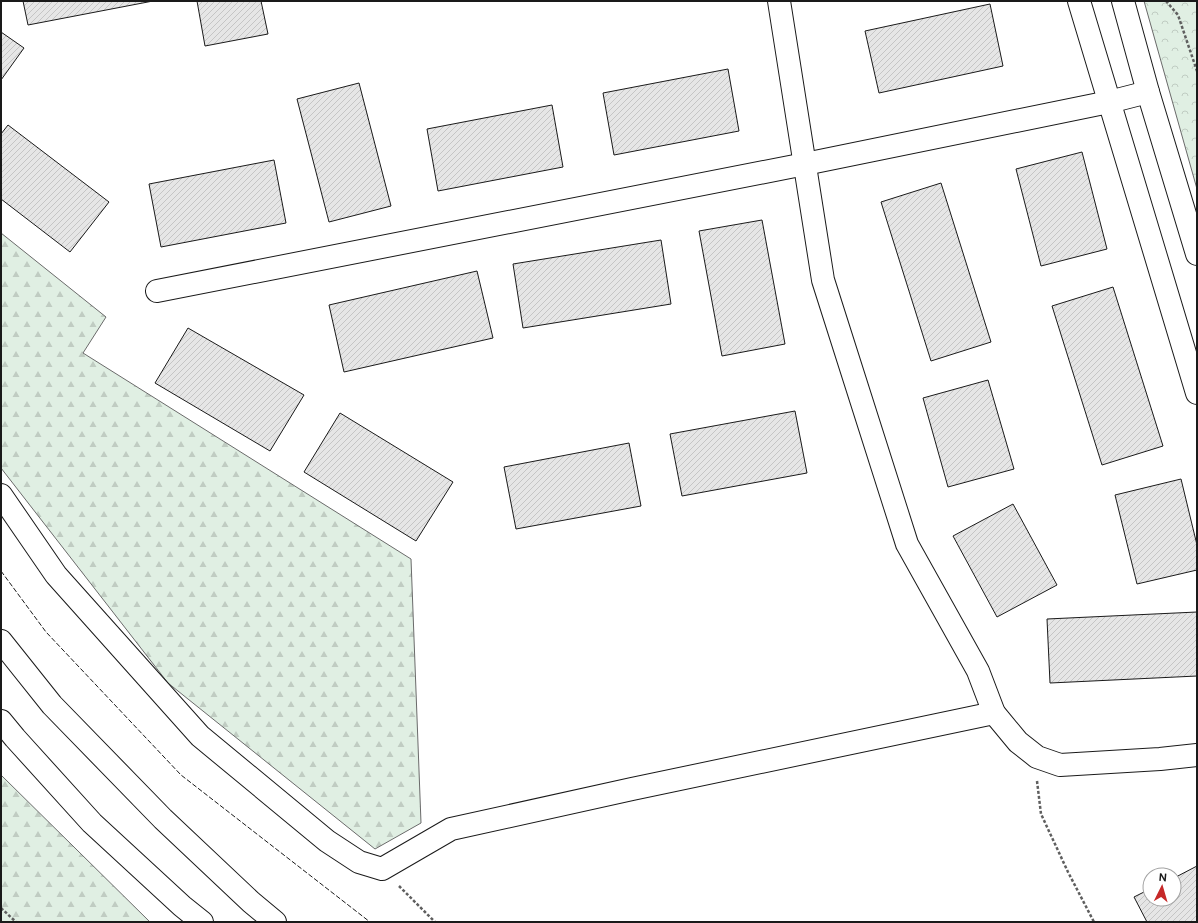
<svg xmlns="http://www.w3.org/2000/svg" width="1198" height="923" viewBox="0 0 1198 923" font-family="'DM Sans',sans-serif">
<defs>
<pattern id="forest-firs" width="22" height="20" patternUnits="userSpaceOnUse"><rect width="22" height="20" fill="#e0efe3"/><path d="M5 1l3.5 6h-7zM16 11l3.5 6h-7z" fill="#c0ccc2"/></pattern>
<pattern id="park-crowns" width="20" height="18" patternUnits="userSpaceOnUse"><rect width="20" height="18" fill="#e0efe3"/><path d="M2 6a3 3 0 1 1 6 0M12 15a3 3 0 1 1 6 0" fill="none" stroke="#c0ccc2"/></pattern>
<pattern id="building-hatch" width="6" height="6" patternUnits="userSpaceOnUse"><rect width="6" height="6" fill="#e6e6e6"/><path d="M-1 1l2-2M0 6l6-6M5 7l2-2" fill="none" stroke="#c5c5c5"/></pattern>
</defs>
<rect width="100%" height="100%" fill="#fff"/>
<g fill="url(#forest-firs)" stroke="#6a6a6a">
<polygon points="1,233 106,317 83,353 411,559 421,823 375,849 168,683 1,468"/>
<polygon points="1,775 150,922 1,922"/>
</g>
<polygon fill="url(#park-crowns)" stroke="#6a6a6a" points="1144,1 1197,1 1197,189"/>
<g fill="url(#building-hatch)" stroke="#1a1a1a">
<polygon points="23,1 153,1 28,25"/>
<polygon points="197,1 261,1 268,34 205,46"/>
<polygon points="990,4 1003,66 879,93 865,31"/>
<polygon points="1,32 24,48 1,80"/>
<polygon points="728,69 739,131 614,155 603,93"/>
<polygon points="359,83 391,206 329,222 297,99"/>
<polygon points="552,105 563,167 438,191 427,129"/>
<polygon points="8,125 109,202 70,252 1,199 1,134"/>
<polygon points="1082,152 1107,249 1041,266 1016,169"/>
<polygon points="274,160 286,223 161,247 149,184"/>
<polygon points="941,183 991,342 931,361 881,202"/>
<polygon points="762,220 785,344 722,356 699,231"/>
<polygon points="661,240 671,304 523,328 513,264"/>
<polygon points="477,271 493,338 344,372 329,305"/>
<polygon points="1113,287 1163,446 1102,465 1052,306"/>
<polygon points="188,328 304,395 270,451 155,383"/>
<polygon points="988,380 1014,469 948,487 923,398"/>
<polygon points="795,411 807,473 682,496 670,434"/>
<polygon points="340,413 453,482 416,541 304,472"/>
<polygon points="629,443 641,506 516,529 504,467"/>
<polygon points="1181,479 1197,545 1197,570 1137,584 1115,495"/>
<polygon points="1013,504 1057,585 997,617 953,536"/>
<polygon points="1197,612 1197,676 1050,683 1047,619"/>
<polygon points="1197,866 1197,922 1147,922 1134,897 1150,889 1150,899 1174,899 1174,878"/>
</g>
<g fill="none" stroke-linecap="round" stroke-linejoin="round">
<g stroke="#1a1a1a" stroke-width="24">
<g id="minor">
<polyline points="779,1 823,280 907,544 978,671 994,713 1018,742 1037,757 1060,765 1160,759 1197,755"/>
<polyline points="1079,1 1197,393"/>
<polyline points="1123,1 1148,92 1197,254"/>
<polyline points="157,291 805,164 1109,102 1148,92"/>
<polyline points="1,495 56,575 200,736 327,841 359,862 382,869 451,829 632,789 994,713"/>
</g>
</g>
<g stroke="#1a1a1a" stroke-width="24">
<g id="highway">
<polyline points="1,641 52,705 163,819 251,902 275,922"/>
<polyline points="1,721 15,738 92,823 182,906 202,922"/>
</g>
</g>
<g stroke="#5f5f5f" stroke-width="2.5" stroke-dasharray="3 2" stroke-linecap="butt">
<polyline points="1166,1 1178,15 1197,71"/>
<polyline points="1037,781 1041,814 1068,872 1094,922"/>
<polyline points="399,886 435,922"/>
<polyline points="1,908 16,922"/>
</g>
<use href="#minor" stroke="#fff" stroke-width="22"/>
<use href="#highway" stroke="#fff" stroke-width="22"/>
<polyline stroke="#1a1a1a" stroke-width="1" stroke-dasharray="5 2" stroke-linecap="butt" points="1,571 46,632 181,775 370,922"/>
</g>
<rect width="1198" height="923" fill="none" stroke="#1a1a1a" stroke-width="4"/>
<g transform="translate(1162 887) rotate(5)"><circle r="19" fill="#ffffff" stroke="#a3a3a3"/>
<path d="M0-3L7 15L0 10L-7 15Z" fill="#c62828"/>
<text y="-6" font-size="11" font-weight="bold" text-anchor="middle" fill="#1a1a1a">N</text>
</g>
</svg>
